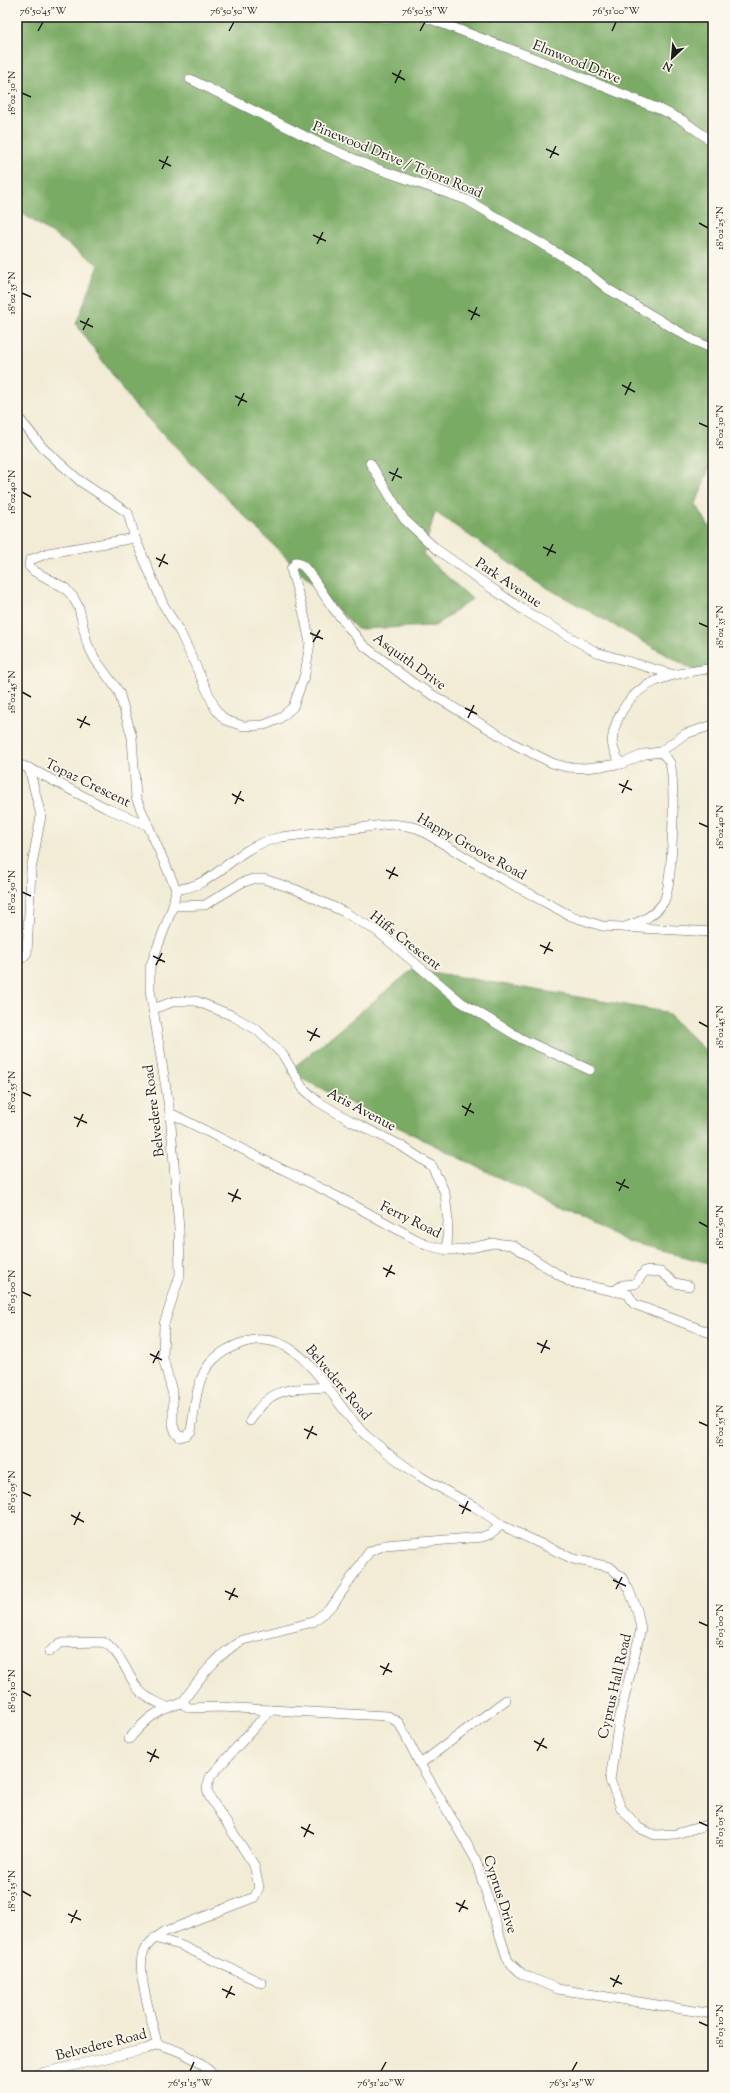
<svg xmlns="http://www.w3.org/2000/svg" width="730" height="2093" viewBox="0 0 730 2093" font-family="'Sorts Mill Goudy',serif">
<rect width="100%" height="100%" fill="#fbf7ec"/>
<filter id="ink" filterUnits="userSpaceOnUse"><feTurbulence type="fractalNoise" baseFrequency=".025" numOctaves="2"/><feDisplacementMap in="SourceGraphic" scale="8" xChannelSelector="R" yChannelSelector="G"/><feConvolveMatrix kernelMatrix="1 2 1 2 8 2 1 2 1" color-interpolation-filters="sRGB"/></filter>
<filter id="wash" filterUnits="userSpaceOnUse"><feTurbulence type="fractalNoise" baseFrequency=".012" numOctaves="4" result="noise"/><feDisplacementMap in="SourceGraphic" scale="16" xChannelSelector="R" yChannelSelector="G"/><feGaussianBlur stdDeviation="0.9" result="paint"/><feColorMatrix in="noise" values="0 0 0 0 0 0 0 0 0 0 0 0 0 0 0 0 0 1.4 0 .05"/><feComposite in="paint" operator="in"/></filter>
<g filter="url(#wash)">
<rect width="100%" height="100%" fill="#f2ecd6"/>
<g fill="#7aab65" stroke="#4b6440">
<polygon points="17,17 713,17 713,457 696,504 713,533 713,681 537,582 435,512 423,555 472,599 435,626 357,629 135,406 76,324 99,265 17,210"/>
<polygon points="413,969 666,1012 713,1058 713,1264 630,1243 288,1072"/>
</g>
</g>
<g filter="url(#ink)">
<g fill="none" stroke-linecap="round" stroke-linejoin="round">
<g stroke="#67655d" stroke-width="10">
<g id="minor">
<polyline points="425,17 531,57 664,111 682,120 713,142"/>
<polyline points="190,79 325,146 375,168 467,200 579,266 608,289 693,340 713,349"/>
<path d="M17,416L43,448L80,481L128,513L135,538L163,604L181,634L216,710L225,720L243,726L264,725L279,719L293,707L305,674L310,643L304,614L291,569L296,562L303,566L310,574L333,608L363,645L413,683L514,744L552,763L566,767L585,768L621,764L645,754L660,752C664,755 668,759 670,763C676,781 673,889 663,903C653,917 641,921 625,927"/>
<polyline points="370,463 404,519 436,549 487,585 525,611 596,652 671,674"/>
<path d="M135,538L48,553L30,560L29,566L34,571L65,588L73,597L79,608L87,643L95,659L119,692L132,737L136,798L176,889L173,906L150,967V990L170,1113L179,1229L180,1275L164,1324L163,1358L173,1395V1425L176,1433L180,1437L187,1435L191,1431C198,1391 195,1361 239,1344C303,1319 331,1407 369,1438C386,1452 404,1466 423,1478C449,1494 477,1505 501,1525L490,1534L482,1537L385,1545L369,1552L333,1605L313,1622L243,1640C218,1653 198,1680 182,1703L189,1708L222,1707L270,1710L210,1777L207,1788L209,1796L254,1865L259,1887L255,1897L164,1932C156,1937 146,1944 143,1953C136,1973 153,2022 157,2044"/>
<polyline points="660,752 685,734 713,725"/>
<polyline points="17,764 29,768 106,808 147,825"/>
<path d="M621,764C611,748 610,741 616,724C632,679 672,674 713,668"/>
<path d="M176,889C204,889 224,865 246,851C257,844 268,840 281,837L392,824L407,826L417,828L495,875L571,916L602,926L713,932"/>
<polyline points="173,906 205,905 241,883 253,879 264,879 297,890 344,912 377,931 461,1002 522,1039 590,1070"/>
<polyline points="17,958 22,958 27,953 31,870 41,816 29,768"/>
<polyline points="153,1009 175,1001 196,1001 233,1016 257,1030 283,1055 302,1087 317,1101 351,1121 400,1145 432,1166 445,1193 448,1221 447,1250"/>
<polyline points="170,1113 346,1201 426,1245 447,1250 460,1250 494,1243 512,1245 570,1282 628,1294 634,1304 713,1334"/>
<polyline points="614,1291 623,1285 635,1284 645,1271 661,1272 675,1283 689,1286"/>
<path d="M250,1421C272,1385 288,1390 327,1387"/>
<polyline points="501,1525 573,1559 610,1567 622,1578 629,1590 637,1610 641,1629 619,1720 610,1780 621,1808 639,1828 655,1835 676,1834 713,1823"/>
<path d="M49,1652L60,1643L103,1642C120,1650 127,1674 138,1689C145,1698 157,1702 167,1707"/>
<polyline points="270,1710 388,1716 399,1723 420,1764 475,1858 508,1961 522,1974 558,1989 713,2014"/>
<path d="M129,1739C147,1718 155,1711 182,1703"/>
<polyline points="420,1764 506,1700"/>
<polyline points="154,1938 180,1945 262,1983"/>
<path d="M157,2044C182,2051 196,2058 215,2076"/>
<polyline points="28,2076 146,2049 157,2044"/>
</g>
</g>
<use href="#minor" stroke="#fff" stroke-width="9"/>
</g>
</g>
<path fill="none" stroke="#1c1c1c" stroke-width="1.5" d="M38,31L43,22M229,31L234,22M420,31L425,22M612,31L616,22M392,73L405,80M395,83L401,70M22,93L31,97M546,149L559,155M550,158L556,146M159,160L171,166M162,169L168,156M699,223L708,228M313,235L326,241M317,244L323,232M22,293L31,297M468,310L480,316M471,320L477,307M80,321L93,327M83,330L89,318M622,385L635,392M625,395L631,382M235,396L247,402M238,406L244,393M699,423L708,427M389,472L402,478M392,481L398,468M22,492L31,497M543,547L556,553M547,556L553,544M156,558L168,564M159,567L165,554M699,623L708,627M310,633L323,639M313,642L320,630M22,692L31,697M465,708L477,714M468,718L474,705M77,719L90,725M80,728L86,716M619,784L632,790M622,793L628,780M232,794L244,801M235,804L241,791M699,823L708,827M386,870L398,876M389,879L395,867M22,892L31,896M540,945L553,951M544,954L550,942M153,956L165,962M156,965L162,953M699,1022L708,1027M307,1031L320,1037M310,1041L317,1028M22,1092L31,1096M462,1106L474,1113M465,1116L471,1103M74,1117L87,1123M77,1127L83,1114M616,1182L629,1188M619,1191L625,1179M228,1193L241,1199M232,1202L238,1189M699,1222L708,1227M383,1268L395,1274M386,1277L392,1265M22,1292L31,1296M537,1343L550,1349M541,1353L547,1340M150,1354L162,1360M153,1363L159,1351M699,1422L708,1426M304,1429L317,1435M307,1439L313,1426M22,1492L31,1496M459,1505L471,1511M462,1514L468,1501M71,1515L84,1522M74,1525L80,1512M613,1580L626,1586M616,1589L622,1577M225,1591L238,1597M229,1600L235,1588M699,1622L708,1626M380,1666L392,1672M383,1675L389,1663M22,1691L31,1696M534,1741L547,1748M537,1751L544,1738M147,1752L159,1758M150,1762L156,1749M699,1822L708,1826M301,1827L314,1834M304,1837L310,1824M22,1891L31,1896M456,1903L468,1909M459,1912L465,1900M68,1914L81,1920M71,1923L77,1910M610,1978L622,1984M613,1987L619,1975M222,1989L235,1995M226,1998L232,1986M699,2022L708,2026M190,2071L194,2062M381,2071L386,2062M572,2071L577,2062"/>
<g text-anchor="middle" stroke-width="3.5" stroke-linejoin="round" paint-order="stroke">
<g font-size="14" fill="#1c1c1c" stroke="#fbf7ec">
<text transform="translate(577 61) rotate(22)" y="5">Elmwood Drive</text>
<text transform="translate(398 159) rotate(22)" y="5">Pinewood Drive / Tojora Road</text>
<text transform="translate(509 582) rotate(34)" y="5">Park Avenue</text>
<text transform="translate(410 661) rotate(36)" y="5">Asquith Drive</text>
<text transform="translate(88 782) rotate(26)" y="5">Topaz Crescent</text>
<text transform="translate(472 846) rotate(29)" y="5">Happy Groove Road</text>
<text transform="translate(406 940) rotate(38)" y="5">Hiffs Crescent</text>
<text transform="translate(362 1109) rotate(28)" y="5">Aris Avenue</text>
<text transform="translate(153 1111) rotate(-97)" y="5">Belvedere Road</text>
<text transform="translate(411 1219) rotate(26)" y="5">Ferry Road</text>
<text transform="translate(339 1382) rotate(50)" y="5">Belvedere Road</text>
<text transform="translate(614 1686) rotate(-77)" y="5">Cyprus Hall Road</text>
<text transform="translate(501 1894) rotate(72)" y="5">Cyprus Drive</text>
<text transform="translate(101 2044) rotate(-14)" y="5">Belvedere Road</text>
</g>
</g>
<rect width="730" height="2093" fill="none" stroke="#fbf7ec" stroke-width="44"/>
<g transform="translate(672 58) rotate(206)" stroke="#fbf7ec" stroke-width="3" paint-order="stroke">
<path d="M0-3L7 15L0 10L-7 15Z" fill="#1c1c1c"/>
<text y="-6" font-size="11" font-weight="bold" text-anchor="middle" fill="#1c1c1c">N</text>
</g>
<rect x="22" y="22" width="686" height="2049" fill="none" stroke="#1c1c1c" stroke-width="1.5"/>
<g font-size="10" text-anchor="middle" fill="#1c1c1c">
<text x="43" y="14">76°50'45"W</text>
<text x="234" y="14">76°50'50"W</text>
<text x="425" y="14">76°50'55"W</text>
<text x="616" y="14">76°51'00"W</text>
<text transform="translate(11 93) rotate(-90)" y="4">18°02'30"N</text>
<text transform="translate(719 228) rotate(-90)" y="4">18°02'25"N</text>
<text transform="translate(11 293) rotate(-90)" y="4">18°02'35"N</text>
<text transform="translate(719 427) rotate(-90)" y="4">18°02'30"N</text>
<text transform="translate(11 492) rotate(-90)" y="4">18°02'40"N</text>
<text transform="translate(719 627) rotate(-90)" y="4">18°02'35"N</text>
<text transform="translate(11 692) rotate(-90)" y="4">18°02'45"N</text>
<text transform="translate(719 827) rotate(-90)" y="4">18°02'40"N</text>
<text transform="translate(11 892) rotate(-90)" y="4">18°02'50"N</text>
<text transform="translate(719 1027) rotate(-90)" y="4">18°02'45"N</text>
<text transform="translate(11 1092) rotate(-90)" y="4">18°02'55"N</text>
<text transform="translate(719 1227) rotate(-90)" y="4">18°02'50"N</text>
<text transform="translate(11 1292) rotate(-90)" y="4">18°03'00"N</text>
<text transform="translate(719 1426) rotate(-90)" y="4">18°02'55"N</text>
<text transform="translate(11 1492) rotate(-90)" y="4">18°03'05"N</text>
<text transform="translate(719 1626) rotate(-90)" y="4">18°03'00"N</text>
<text transform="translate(11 1691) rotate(-90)" y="4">18°03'10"N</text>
<text transform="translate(719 1826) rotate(-90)" y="4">18°03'05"N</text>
<text transform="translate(11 1891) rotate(-90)" y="4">18°03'15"N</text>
<text transform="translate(719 2026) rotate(-90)" y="4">18°03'10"N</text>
<text x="190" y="2086">76°51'15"W</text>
<text x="381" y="2086">76°51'20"W</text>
<text x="572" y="2086">76°51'25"W</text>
</g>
</svg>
